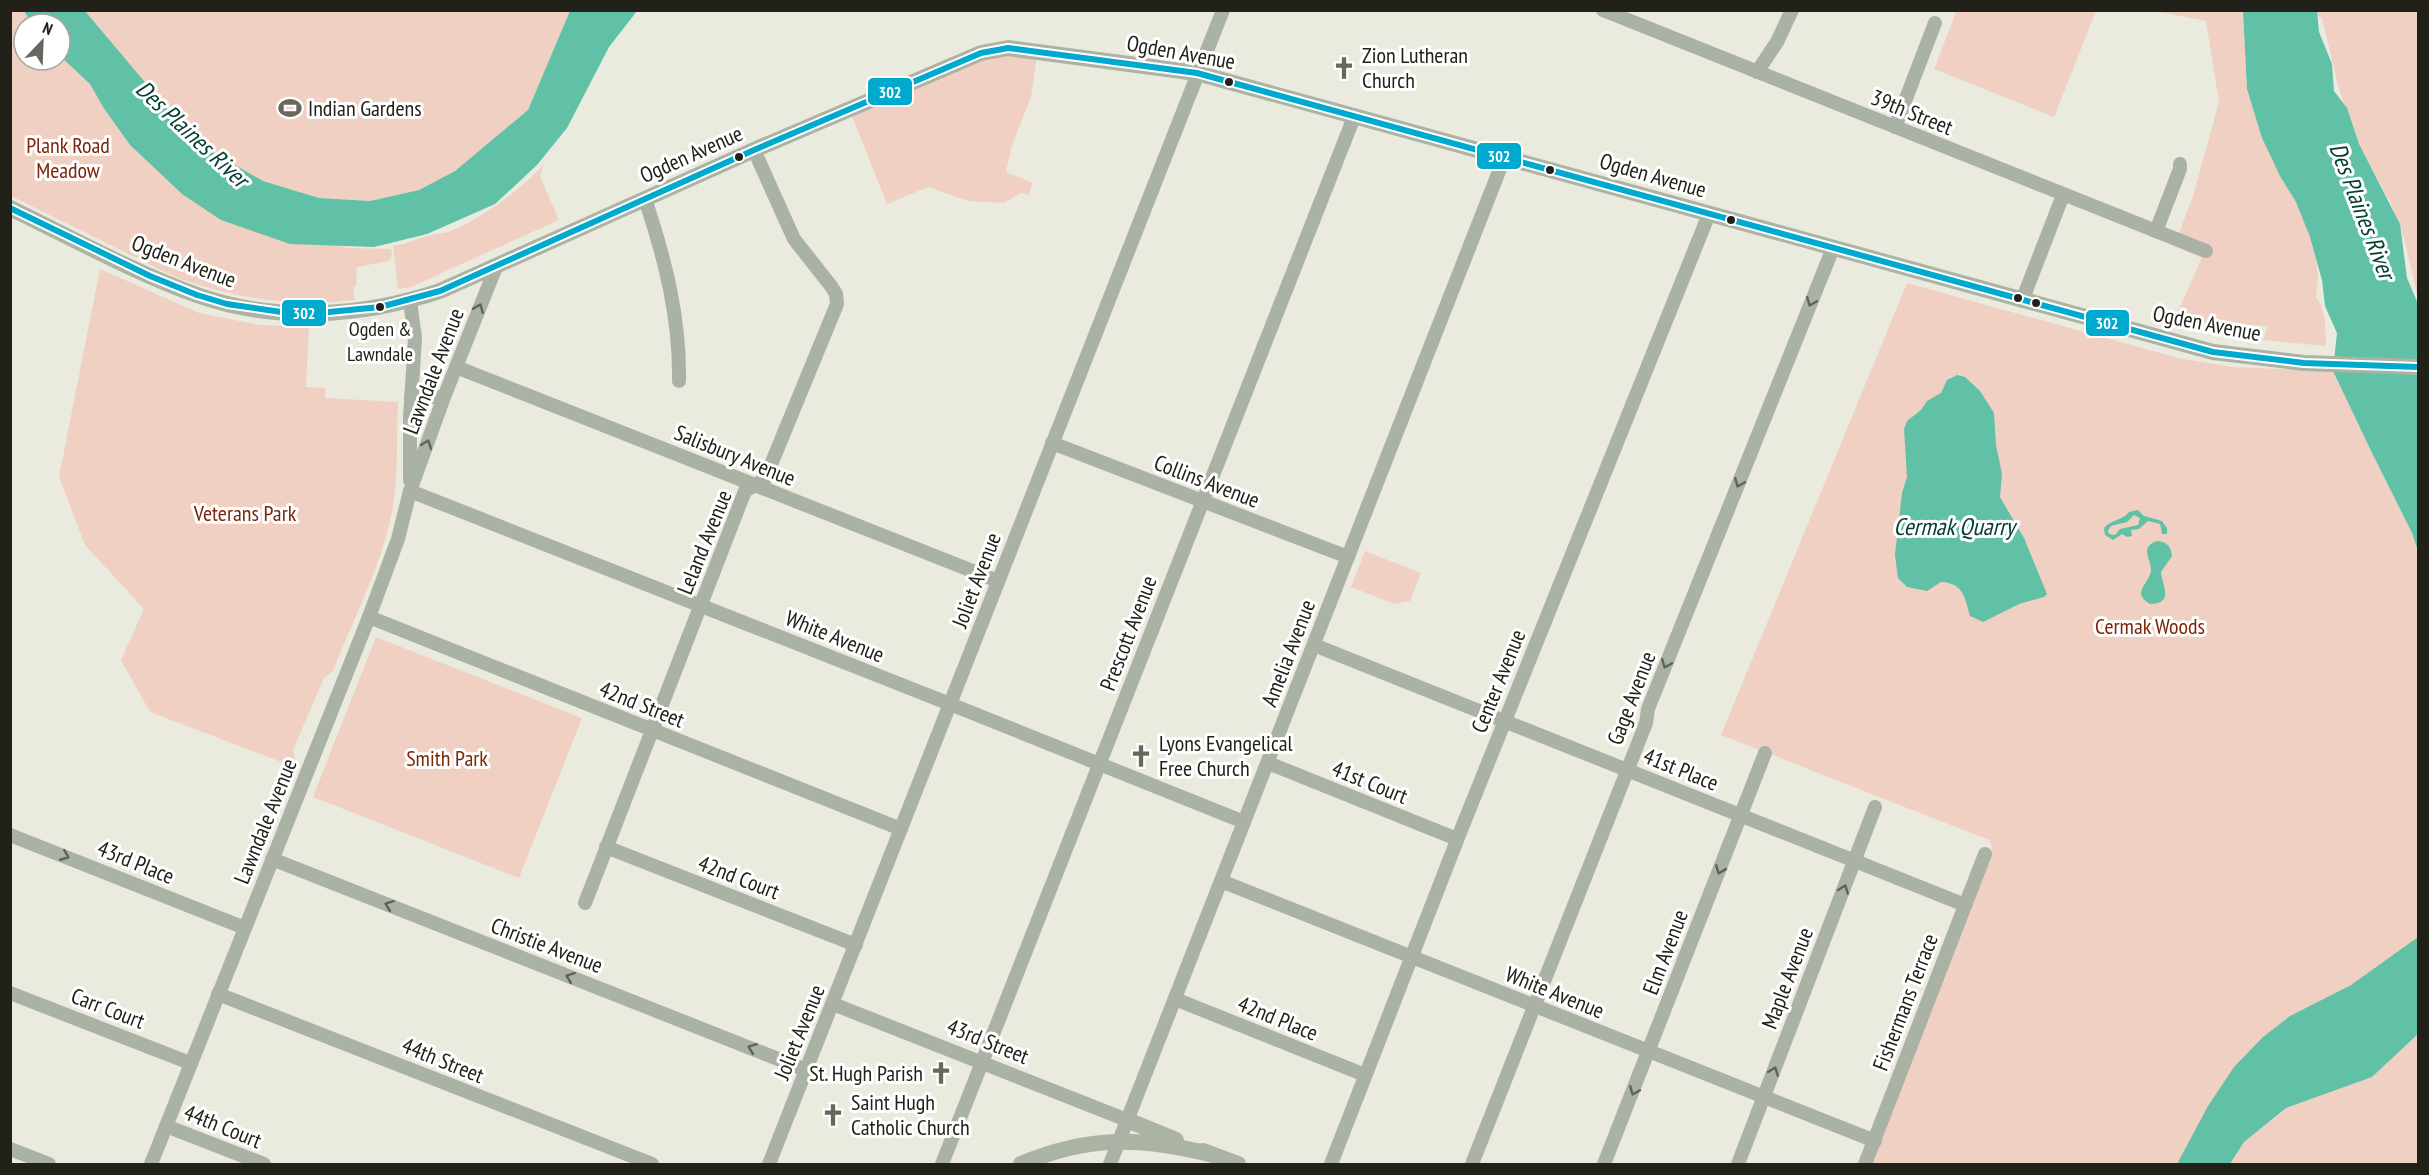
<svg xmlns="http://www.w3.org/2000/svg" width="2429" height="1175" viewBox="0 0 2429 1175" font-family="'PT Sans Narrow',sans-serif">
<rect width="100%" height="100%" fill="#ebeadf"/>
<g fill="#f0d0c2">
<polygon points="1957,10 2096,11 2054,117 1934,69"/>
<path d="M10,11H24L32,24H24V60H60V56L90,84L103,107L130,145L182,194L347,248L391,249L392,255L389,261L357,267L356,286L353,287L355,300C293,307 234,299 175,277L11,196Z"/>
<polygon points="85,11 570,11 528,110 455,171 419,190 370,201 319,198 263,181 211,151 176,119"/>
<polygon points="2154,11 2243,11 2247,89 2274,149 2315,246 2318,277 2316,297 2321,305 2325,320 2326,346 2263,340 2268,326 2173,322 2202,258 2174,246 2193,196 2219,102 2206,21"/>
<polygon points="2317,11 2418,11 2418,298 2404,238 2391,204 2357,141 2339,89 2322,18 2317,16"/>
<polygon points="983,54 1037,55 1031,97 1011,148 1006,172 1033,183 1028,195 1021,193 1004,203 968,201 928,187 887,204 850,111"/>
<path d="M544,164L540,176L559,220L411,287L398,289L393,245C406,246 415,239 428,236C436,233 443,234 451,231C481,219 522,189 544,164Z"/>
<path d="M100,269L199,313L260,325L309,327L306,387L325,388V398L398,402C396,438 399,476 392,512C381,567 353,619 333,671L324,678L293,750L295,758L292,766L150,712L121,660L144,609L85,545L59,477Z"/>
<polygon points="1907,283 2178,358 2232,367 2333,371 2372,453 2412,533 2418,551 2418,937 2351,985 2290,1016 2263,1037 2190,1141 2177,1164 1870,1164 1992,846 1989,840 1721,735"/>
<polygon points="1365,551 1421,573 1410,601 1394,604 1351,587"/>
<polygon points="376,637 582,718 519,878 313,797"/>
<polygon points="2418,1034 2418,1164 2230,1164 2244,1142 2286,1108 2372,1077"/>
</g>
<g fill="#60c1a6" fill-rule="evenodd">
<polygon points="24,11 85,11 176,119 211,151 263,181 319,198 370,201 419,190 455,171 528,110 570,11 637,11 609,47 567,128 537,165 495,204 427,234 374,247 290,244 221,220 182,194 130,145 103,107 90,84 60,56 60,24 32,24"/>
<polygon points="2243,11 2317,11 2319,32 2332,64 2334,91 2347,108 2359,144 2400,224 2407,278 2418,304 2418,551 2412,533 2372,453 2333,371 2337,333 2325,306 2322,280 2310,237 2296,202 2280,176 2262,138 2247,89"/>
<path d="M1957,375L1965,377L1980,391L1994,413L1996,445L2002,474L2000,497L2024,538L2047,594L2044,597L2019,604L1983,622L1970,616C1965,597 1963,583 1941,582L1927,591L1907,587L1898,578L1895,555L1902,493L1907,477L1904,429L1907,421L1921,410L1927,401L1941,393L1947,380Z"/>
<path d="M2138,510L2144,516L2162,521L2167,528V534H2162L2160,524L2148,521L2139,529L2131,530L2132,536L2127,537L2122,534L2113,540L2105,535L2104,528C2111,520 2123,520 2129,512ZM2134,515L2140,518L2138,525L2120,529L2115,535L2109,534L2108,531L2111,526L2127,522Z"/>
<path d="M2157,541C2167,542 2171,546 2172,556L2161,572C2162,586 2175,603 2150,604C2130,592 2150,584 2151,570C2151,558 2139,547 2157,541Z"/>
<polygon points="2418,937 2418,1034 2372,1077 2286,1108 2244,1142 2230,1164 2177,1164 2208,1106 2234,1067 2263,1037 2290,1016 2351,985"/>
</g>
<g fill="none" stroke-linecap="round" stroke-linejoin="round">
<g stroke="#aab1a5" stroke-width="14">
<polyline points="1603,10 2206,251"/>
<polyline points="1757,72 1777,42 1792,10"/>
<polyline points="1895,127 1935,23"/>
<path d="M645,199C665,259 680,317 679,381"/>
<polyline points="2156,231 2180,169 2180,164"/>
<polyline points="410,301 415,338 410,418 410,480"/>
<polyline points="2022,301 2063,195"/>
<polyline points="456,367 998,581"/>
<polyline points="411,397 444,397"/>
<polyline points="1052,443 1348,557"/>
<polyline points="410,491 950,704 1244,822"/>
<polyline points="369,617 901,829"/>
<polyline points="1314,645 1965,905"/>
<polyline points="1268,763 1457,839"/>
<polyline points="10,835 245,928"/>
<polyline points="606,847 856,945"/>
<polyline points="272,859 806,1070"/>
<polyline points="1221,881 1875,1141"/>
<polyline points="585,903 745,491 765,479 837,304 836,294 831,286 794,239 754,150"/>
<polyline points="10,993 190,1063"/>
<polyline points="218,994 652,1164"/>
<polyline points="1175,999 1365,1075"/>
<polyline points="833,1004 1127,1120"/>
<polyline points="166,1126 264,1164"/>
<polyline points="10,1149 49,1164"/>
<polyline points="151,1164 369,617 398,539 410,491 444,397 496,267"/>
<polyline points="769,1164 1223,10"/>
<polyline points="942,1164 1354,117"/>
<polyline points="1110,1164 1505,156"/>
<polyline points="1331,1164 1461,830 1709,214"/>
<polyline points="1472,1164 1646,723 1648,709 1833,248"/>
<polyline points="1604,1164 1765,753"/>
<polyline points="1738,1164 1875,807"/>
<polyline points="1865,1164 1985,854"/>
</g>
<g stroke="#abb3a4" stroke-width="16">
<path d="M10,208C72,238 133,272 197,295C276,323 362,317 440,291L754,150L981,53L1008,48L1197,73L2213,352L2304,363L2418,367"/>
<polyline points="1127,1120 1176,1140"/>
<polyline points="1203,1151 1238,1164"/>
<path d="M1021,1164C1090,1135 1142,1137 1213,1155"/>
</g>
<g stroke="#fff" stroke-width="10">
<polyline id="bus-1" points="10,208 150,276 197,295 227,304 288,313 319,313 380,307 440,291 754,150 981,53 1008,48 1197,73 2213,352 2304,363 2418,367"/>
</g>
<use href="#bus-1" stroke="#00a9ce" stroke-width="6"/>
</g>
<defs><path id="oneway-chevron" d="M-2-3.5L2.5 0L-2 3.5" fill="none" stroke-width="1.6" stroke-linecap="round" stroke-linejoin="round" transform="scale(1.5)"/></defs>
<g stroke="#5f6258">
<use href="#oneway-chevron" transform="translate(1811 302) rotate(112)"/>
<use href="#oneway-chevron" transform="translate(479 308) rotate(-68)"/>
<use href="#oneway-chevron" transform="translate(427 444) rotate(-70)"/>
<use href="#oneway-chevron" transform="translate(1739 483) rotate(112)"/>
<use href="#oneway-chevron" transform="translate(1666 664) rotate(112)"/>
<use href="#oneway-chevron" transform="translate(65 856) rotate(22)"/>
<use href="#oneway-chevron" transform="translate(1720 870) rotate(111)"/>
<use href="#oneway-chevron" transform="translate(1844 889) rotate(-69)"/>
<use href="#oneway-chevron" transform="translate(389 905) rotate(-159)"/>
<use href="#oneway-chevron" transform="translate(570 977) rotate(-159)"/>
<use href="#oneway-chevron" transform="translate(752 1048) rotate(-159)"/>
<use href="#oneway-chevron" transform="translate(1774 1071) rotate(-69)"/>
<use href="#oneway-chevron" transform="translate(1634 1091) rotate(112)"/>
</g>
<defs>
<g id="church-bare" transform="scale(1.8)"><path d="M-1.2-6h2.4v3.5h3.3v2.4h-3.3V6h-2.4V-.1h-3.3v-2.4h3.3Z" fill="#68675e" stroke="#fff" stroke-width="2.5" paint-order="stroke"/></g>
<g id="stadium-bare" transform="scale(1.8)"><path d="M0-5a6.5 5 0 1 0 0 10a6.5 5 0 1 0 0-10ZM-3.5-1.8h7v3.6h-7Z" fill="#68675e" stroke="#fff" stroke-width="2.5" paint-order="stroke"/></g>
</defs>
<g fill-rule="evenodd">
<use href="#church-bare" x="1344" y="68"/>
<use href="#stadium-bare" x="290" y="108"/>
<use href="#church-bare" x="1141" y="756"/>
<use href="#church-bare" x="941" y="1073"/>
<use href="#church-bare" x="833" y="1115"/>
</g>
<g fill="#222119" stroke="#fff" stroke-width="2">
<circle cx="1229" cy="82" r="5"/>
<circle cx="739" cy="157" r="5"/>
<circle cx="1550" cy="170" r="5"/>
<circle cx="1731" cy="220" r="5"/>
<circle cx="2018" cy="298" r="5"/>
<circle cx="2036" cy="303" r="5"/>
<circle cx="380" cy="307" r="5"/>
</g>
<g text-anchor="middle" stroke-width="6" stroke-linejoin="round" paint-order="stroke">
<g font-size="20" fill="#222119" stroke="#fff">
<text x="380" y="336">Ogden &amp;<tspan x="380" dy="25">Lawndale</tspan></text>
</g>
<g font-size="22" fill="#222119" stroke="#fff">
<text transform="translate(1181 52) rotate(10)" y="8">Ogden Avenue</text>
<text transform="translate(1912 112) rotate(22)" y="8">39th Street</text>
<text transform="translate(691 154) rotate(-24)" y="8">Ogden Avenue</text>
<text transform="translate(1653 175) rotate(16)" y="8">Ogden Avenue</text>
<text transform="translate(184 261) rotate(21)" y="8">Ogden Avenue</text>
<text transform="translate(2207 323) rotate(11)" y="8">Ogden Avenue</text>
<text transform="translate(433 371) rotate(-69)" y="8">Lawndale Avenue</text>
<text transform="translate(735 455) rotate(22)" y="8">Salisbury Avenue</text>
<text transform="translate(1207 481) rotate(21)" y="8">Collins Avenue</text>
<text transform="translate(704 542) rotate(-68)" y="8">Leland Avenue</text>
<text transform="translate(976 580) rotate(-69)" y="8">Joliet Avenue</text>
<text transform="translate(1128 633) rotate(-69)" y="8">Prescott Avenue</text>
<text transform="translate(835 636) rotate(22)" y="8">White Avenue</text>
<text transform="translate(1288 653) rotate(-69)" y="8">Amelia Avenue</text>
<text transform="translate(1498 681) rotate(-68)" y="8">Center Avenue</text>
<text transform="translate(1631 698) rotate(-69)" y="8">Gage Avenue</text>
<text transform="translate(642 704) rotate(22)" y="8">42nd Street</text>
<text transform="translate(1681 769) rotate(22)" y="8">41st Place</text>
<text transform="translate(1370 782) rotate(22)" y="8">41st Court</text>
<text transform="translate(265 821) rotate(-68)" y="8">Lawndale Avenue</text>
<text transform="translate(136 862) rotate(22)" y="8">43rd Place</text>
<text transform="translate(739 877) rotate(21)" y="8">42nd Court</text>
<text transform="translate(547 945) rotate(21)" y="8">Christie Avenue</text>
<text transform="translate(1665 952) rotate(-69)" y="8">Elm Avenue</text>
<text transform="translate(1787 978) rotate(-69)" y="8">Maple Avenue</text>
<text transform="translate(1555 992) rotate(22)" y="8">White Avenue</text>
<text transform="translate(1905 1002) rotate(-69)" y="8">Fishermans Terrace</text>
<text transform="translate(108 1008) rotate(21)" y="8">Carr Court</text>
<text transform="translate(1278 1018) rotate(22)" y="8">42nd Place</text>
<text transform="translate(799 1032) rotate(-68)" y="8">Joliet Avenue</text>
<text transform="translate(988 1041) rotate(22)" y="8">43rd Street</text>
<text transform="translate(443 1060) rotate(22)" y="8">44th Street</text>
<text transform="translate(223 1126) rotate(22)" y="8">44th Court</text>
</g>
<g font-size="22" fill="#222119" stroke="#fff" text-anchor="start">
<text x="1362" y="63">Zion Lutheran<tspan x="1362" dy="25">Church</tspan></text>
<text x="308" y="116">Indian Gardens</text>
<text x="1159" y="751">Lyons Evangelical<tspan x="1159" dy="25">Free Church</tspan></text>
<text x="923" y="1081" text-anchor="end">St. Hugh Parish</text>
<text x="851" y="1110">Saint Hugh<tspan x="851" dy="25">Catholic Church</tspan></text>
</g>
<g font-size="22" fill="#7b260b" stroke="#fff">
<text x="68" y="153">Plank Road<tspan x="68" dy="25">Meadow</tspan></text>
<text x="245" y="521">Veterans Park</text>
<text x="2150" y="634">Cermak Woods</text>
<text x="447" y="766">Smith Park</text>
</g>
<g font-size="24" font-style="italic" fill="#054032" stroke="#fff">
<text transform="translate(192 134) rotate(43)" y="8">Des Plaines River</text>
<text transform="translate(2362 211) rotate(69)" y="8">Des Plaines River</text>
<text x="1954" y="535">Cermak Quarry</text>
</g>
</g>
<g stroke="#fff" stroke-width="2">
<rect x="867" y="77" width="46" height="29" rx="6" fill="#00a9ce"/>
<rect x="1476" y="142" width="46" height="28" rx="6" fill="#00a9ce"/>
<rect x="281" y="299" width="46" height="28" rx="6" fill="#00a9ce"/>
<rect x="2085" y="309" width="45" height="28" rx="6" fill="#00a9ce"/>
</g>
<g font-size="16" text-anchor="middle" font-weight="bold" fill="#fff">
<text x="890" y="98">302</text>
<text x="1499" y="162">302</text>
<text x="304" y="319">302</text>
<text x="2107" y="329">302</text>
</g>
<rect width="2429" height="1175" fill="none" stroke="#222119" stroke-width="24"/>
<g transform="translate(42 42) rotate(23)"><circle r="28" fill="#ffffff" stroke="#a7a6a3" stroke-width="1.5"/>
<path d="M0-4.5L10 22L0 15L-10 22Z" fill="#68675e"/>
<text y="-9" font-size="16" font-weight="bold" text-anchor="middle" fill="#222119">N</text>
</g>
</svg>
